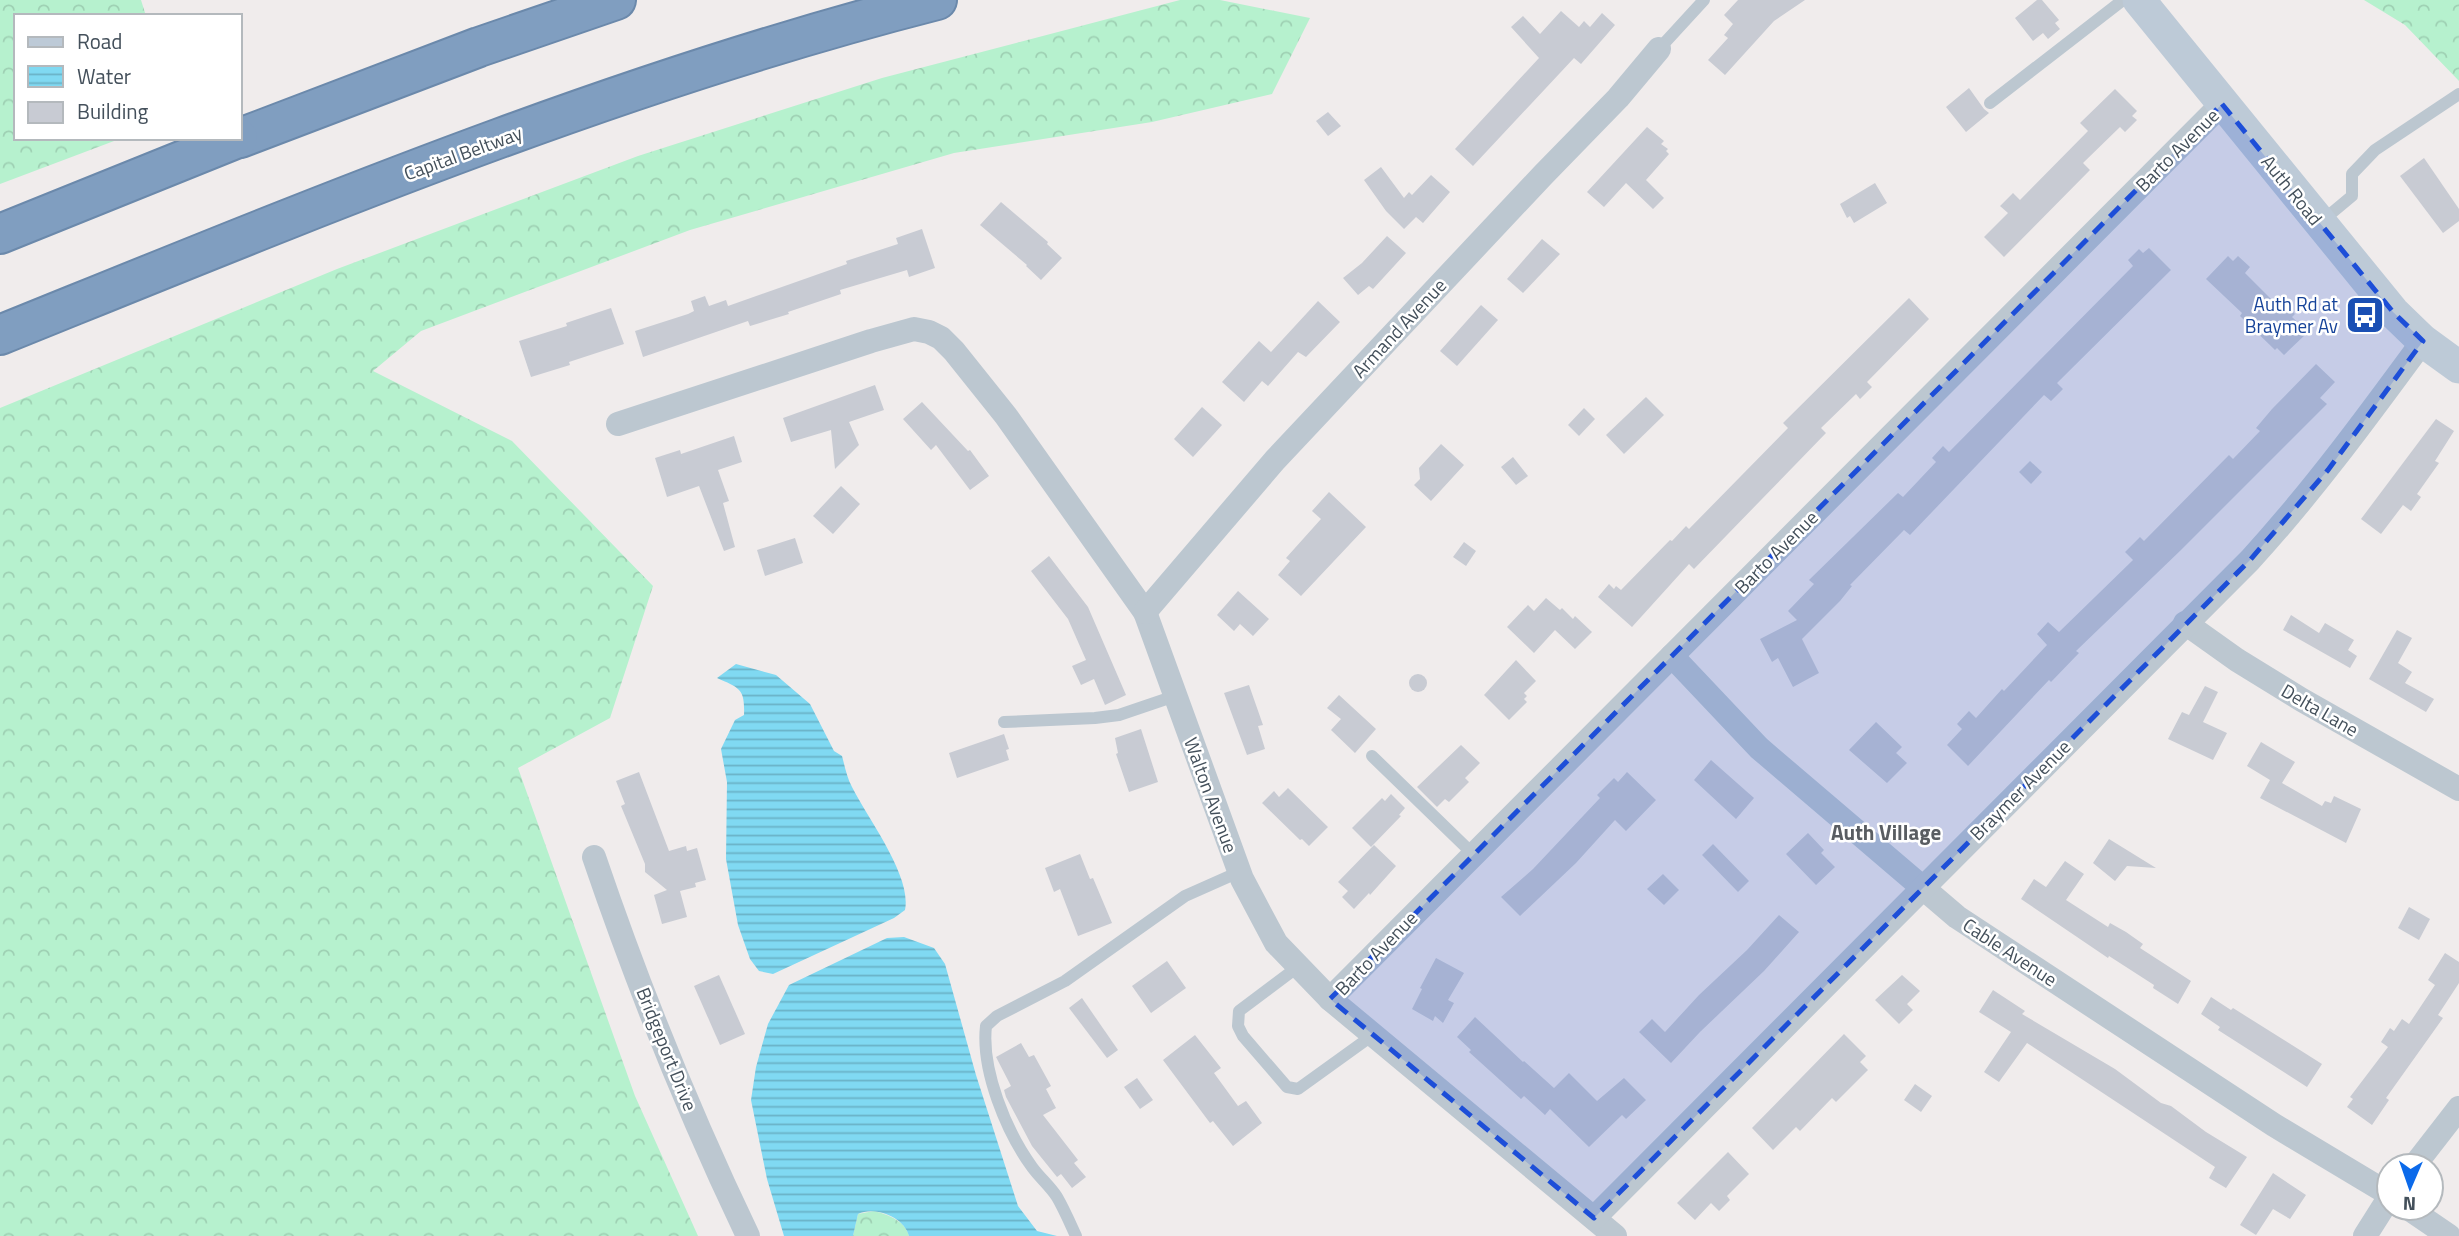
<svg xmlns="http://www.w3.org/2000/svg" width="2459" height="1236" viewBox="0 0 2459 1236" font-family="'Titillium Web',sans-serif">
<defs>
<pattern id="forest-crowns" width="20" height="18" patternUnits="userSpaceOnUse" patternTransform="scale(1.75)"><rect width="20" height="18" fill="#b6f1ce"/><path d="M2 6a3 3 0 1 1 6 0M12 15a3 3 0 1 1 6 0" fill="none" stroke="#9ed0b3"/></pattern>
<pattern id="water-rules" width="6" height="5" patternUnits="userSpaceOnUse" patternTransform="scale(1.75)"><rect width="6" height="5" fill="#80d9f2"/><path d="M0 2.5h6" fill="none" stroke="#6ab2c7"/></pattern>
</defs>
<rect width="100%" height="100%" fill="#f0ecec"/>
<g fill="url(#forest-crowns)">
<polygon points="0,0 141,0 146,16 16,16 16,138 122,138 0,184"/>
<polygon points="1180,0 1220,0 1310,18 1272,94 1152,122 954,153 690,230 421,331 373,371 512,441 653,586 610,718 518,768 635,1096 698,1236 0,1236 0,408 337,269 638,156 882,78"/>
<polygon points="2364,0 2459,0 2459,81 2405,25"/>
<path d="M874,1211C889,1215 905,1221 909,1236H853L858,1214Z"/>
</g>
<g fill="url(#water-rules)">
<path d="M736,664L776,675L810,704L834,751L842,756C845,767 847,778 852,787C868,819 912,876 905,910L894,918L773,974L759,971L750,959L738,925L726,859L727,782L721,749L735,720L744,715C745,689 740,688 717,678Z"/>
<path d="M904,937L934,948L945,964L976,1075L1018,1206L1037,1231L1057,1236H909C904,1217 875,1206 858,1214L853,1236H784L767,1179L751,1100L756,1067L768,1024L789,985L887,938Z"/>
</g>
<g fill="#c8cbd3">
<polygon points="1738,0 1805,0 1774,21 1725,75 1708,60 1728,38 1724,35 1733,24 1724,15"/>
<polygon points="2037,0 2042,0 2059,20 2055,23 2060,29 2048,39 2043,33 2033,41 2015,18"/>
<polygon points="1561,11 1579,27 1584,21 1590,27 1602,13 1615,25 1581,64 1574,58 1473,166 1455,149 1539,58 1511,27 1523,16 1540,34"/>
<polygon points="1969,88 1984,109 1989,113 1966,132 1946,107"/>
<polygon points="2115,89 2137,111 2132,116 2137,120 2125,132 2120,127 2083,163 2090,170 2004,257 1984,237 2008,213 2000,206 2013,193 2020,200 2088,131 2080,123"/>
<polygon points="1328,112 1341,126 1328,136 1316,121"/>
<polygon points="1647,127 1664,141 1661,144 1668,149 1666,151 1669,154 1646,180 1664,198 1653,209 1626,183 1604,207 1587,192"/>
<polygon points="2424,158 2459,209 2459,221 2443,233 2400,176"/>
<polygon points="1381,167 1404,198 1409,192 1412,195 1431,175 1450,192 1423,223 1416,217 1404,229 1386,211 1364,180"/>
<polygon points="1875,183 1887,203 1854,223 1850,216 1847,218 1840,204"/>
<polygon points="1001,202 1048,242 1047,244 1062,258 1041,280 1026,266 1027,265 980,225"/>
<polygon points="922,229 935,268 909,277 907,270 840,290 841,294 788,312 789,314 750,326 748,321 643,357 635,331 688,314 694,311 691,301 705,296 709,306 726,300 728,306 847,264 846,261 898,244 896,238"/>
<polygon points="1387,236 1406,253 1373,289 1369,286 1358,295 1343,278 1362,263"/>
<polygon points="1542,239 1560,254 1523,293 1507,279"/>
<polygon points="2149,248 2171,270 2057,383 2063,389 2051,401 2044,395 1910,535 1904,530 1850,585 1852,586 1840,601 1802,639 1819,673 1793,687 1778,658 1772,662 1760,639 1797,620 1788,611 1814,584 1809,580 1898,493 1903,497 1936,462 1932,458 1943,446 1949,452 2133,266 2128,260 2139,249 2143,253"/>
<polygon points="2228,256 2233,261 2238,256 2250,267 2245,273 2274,302 2280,307 2284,303 2295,314 2292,317 2305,329 2303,331 2306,334 2284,355 2277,348 2275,350 2240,316 2242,313 2206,279"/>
<polygon points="1909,298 1929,319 1867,382 1872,387 1860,399 1856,394 1821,428 1826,433 1694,569 1689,564 1632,627 1598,597 1609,584 1614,589 1616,586 1621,590 1670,540 1672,541 1686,526 1689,529 1788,428 1783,423"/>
<polygon points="1318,301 1340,322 1306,357 1298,352 1268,386 1262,381 1244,402 1222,382 1259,341 1271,352"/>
<polygon points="1481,305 1498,320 1457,366 1440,351"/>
<polygon points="611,308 624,344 569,362 570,365 531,377 519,341 567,326 566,323"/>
<polygon points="2316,364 2335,382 2320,398 2327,404 2181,550 2076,651 2079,653 2051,682 2049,680 1968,766 1947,745 1962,729 1957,724 1969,711 1976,718 2002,689 2004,691 2047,645 2037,634 2048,622 2059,632 2133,560 2125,552 2140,537 2144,541 2229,455 2233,459 2260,431 2256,428 2272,409"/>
<polygon points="875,385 884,410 849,422 859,445 835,469 831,430 791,442 783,418"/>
<polygon points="1646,397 1664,415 1624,454 1606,435"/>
<polygon points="922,402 968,451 970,450 989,476 970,490 936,445 931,450 903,419"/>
<polygon points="1202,407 1222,425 1193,457 1174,439"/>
<polygon points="1584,408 1595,419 1579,436 1568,425"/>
<polygon points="2436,419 2454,431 2435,461 2439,463 2417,494 2421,497 2411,511 2403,505 2381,534 2361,519"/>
<polygon points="734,436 742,462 718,470 729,501 723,503 735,547 724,551 699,486 667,497 655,458 680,450 681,454"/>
<polygon points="1441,444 1464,465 1431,501 1414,485 1420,479 1419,468"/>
<polygon points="1513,457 1528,476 1516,485 1501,467"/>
<polygon points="2030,461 2042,472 2031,484 2019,472"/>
<polygon points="841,486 860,504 833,534 813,516"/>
<polygon points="1329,492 1366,527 1301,596 1278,575 1290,561 1286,558 1321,519 1312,511"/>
<polygon points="795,538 803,563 765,576 757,550"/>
<polygon points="1464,542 1476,551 1466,566 1453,557"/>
<polygon points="1049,556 1088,607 1126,695 1105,705 1094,679 1081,685 1072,666 1086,660 1068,619 1031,571"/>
<polygon points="1238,591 1269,619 1253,636 1240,624 1234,631 1217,615"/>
<polygon points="1546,598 1560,610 1562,608 1573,619 1575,616 1592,632 1575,649 1555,630 1534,653 1507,627 1528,605 1534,611"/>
<polygon points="2291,615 2319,633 2325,623 2354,640 2348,650 2357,656 2350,668 2283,630"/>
<polygon points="2397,630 2412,638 2398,663 2412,672 2405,683 2434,699 2426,712 2369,679"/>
<polygon points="1516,660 1536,681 1524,693 1527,696 1524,699 1527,702 1509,720 1484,695"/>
<circle cx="1418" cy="683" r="9"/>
<polygon points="1249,685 1263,725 1258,726 1265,749 1247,755 1224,693"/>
<polygon points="2205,686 2218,692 2203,722 2227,733 2213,760 2168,739 2182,712 2189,715"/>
<polygon points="1339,695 1376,729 1355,753 1331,730 1341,719 1327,708"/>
<polygon points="1876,722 1902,747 1896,753 1907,763 1887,783 1849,750"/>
<polygon points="1141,729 1158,782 1129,792 1116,754 1118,753 1115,738"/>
<polygon points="1004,734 1009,749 1006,750 1009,760 957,778 949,753"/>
<polygon points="2261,742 2295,762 2282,783 2322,806 2325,801 2331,803 2334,796 2361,809 2346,843 2260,798 2270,780 2247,766"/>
<polygon points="1461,745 1480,763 1465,778 1469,782 1449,802 1445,799 1437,807 1417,787"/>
<polygon points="1711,760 1754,798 1736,819 1694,780"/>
<polygon points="639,772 669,851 686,846 687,851 697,848 706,880 695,883 696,887 680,891 687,917 662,924 654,895 667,890 645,872 645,864 621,806 625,804 616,781"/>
<polygon points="1627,772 1656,800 1626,831 1615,820 1576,863 1520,916 1501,897 1533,869 1600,798 1597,795 1614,778 1618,782"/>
<polygon points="1288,788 1328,827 1309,846 1302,839 1300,840 1262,803 1274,791 1279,797"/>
<polygon points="1391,794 1405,808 1399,815 1401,816 1371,847 1352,828 1382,798 1385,801"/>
<polygon points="1808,833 1824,850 1821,853 1835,867 1816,885 1786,854"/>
<polygon points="2109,839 2156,868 2127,866 2115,881 2093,863"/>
<polygon points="1713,844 1749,881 1738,892 1702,855"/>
<polygon points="1374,845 1396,866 1370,895 1369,893 1354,909 1342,897 1348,891 1338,882"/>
<polygon points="1080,854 1090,879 1093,878 1112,923 1078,936 1060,889 1054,892 1045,868"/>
<polygon points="2065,861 2084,874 2066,900 2108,927 2110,923 2126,932 2143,944 2140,948 2191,981 2178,1004 2153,988 2154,985 2109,956 2108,958 2021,899 2034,879 2046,887"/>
<polygon points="1663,874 1679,890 1664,905 1647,889"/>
<polygon points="2409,907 2430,919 2419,940 2398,928"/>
<polygon points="1779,915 1799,932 1764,971 1700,1032 1671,1063 1639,1032 1652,1019 1665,1032 1699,995 1747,950"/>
<polygon points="2445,953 2459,962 2459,983 2438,1015 2443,1018 2386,1098 2389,1100 2372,1125 2347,1107 2353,1099 2350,1097 2388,1047 2381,1042 2390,1028 2394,1031 2402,1019 2409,1024 2435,985 2428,980"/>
<polygon points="1436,958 1464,973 1448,1000 1454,1003 1443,1023 1435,1016 1433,1021 1412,1009 1422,989 1420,988"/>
<polygon points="1167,961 1186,988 1151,1013 1132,986"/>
<polygon points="719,975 745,1034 720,1045 694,986"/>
<polygon points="1902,975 1920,991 1907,1004 1913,1010 1899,1024 1875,1000"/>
<polygon points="1993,990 2025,1011 2022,1014 2115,1069 2161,1103 2171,1106 2206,1132 2247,1157 2226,1188 2209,1178 2215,1167 2027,1043 1999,1082 1984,1072 2011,1032 1979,1012"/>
<polygon points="2211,997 2231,1010 2233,1008 2322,1064 2307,1087 2218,1030 2220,1027 2201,1014"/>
<polygon points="1082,998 1118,1050 1107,1058 1069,1008"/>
<polygon points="1475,1017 1523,1062 1524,1061 1554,1088 1569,1073 1597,1101 1624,1078 1646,1100 1626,1119 1622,1115 1589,1147 1550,1109 1545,1115 1524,1096 1521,1099 1469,1052 1471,1050 1457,1037"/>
<polygon points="1844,1034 1866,1056 1860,1062 1868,1070 1836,1102 1832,1098 1800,1131 1796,1127 1773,1150 1752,1128"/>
<polygon points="1195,1035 1221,1068 1214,1073 1238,1106 1246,1101 1262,1123 1233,1146 1213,1121 1210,1123 1163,1060"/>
<polygon points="1021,1043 1029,1057 1034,1055 1051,1086 1046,1089 1056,1108 1043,1115 1078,1160 1074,1163 1086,1177 1072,1188 1061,1174 1057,1177 1032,1146 1006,1097 1004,1090 1011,1086 996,1057"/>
<polygon points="1137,1078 1153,1100 1140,1109 1124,1087"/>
<polygon points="1915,1084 1932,1096 1921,1112 1904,1100"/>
<polygon points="1728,1152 1749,1174 1727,1196 1730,1200 1719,1211 1711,1203 1695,1220 1677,1203"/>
<polygon points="2273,1173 2306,1195 2290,1219 2273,1209 2256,1235 2240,1225"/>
</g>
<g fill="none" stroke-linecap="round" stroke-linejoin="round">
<g stroke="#6b89ab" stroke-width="42">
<g id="motorway">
<polyline points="240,138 479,47 616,0"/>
<polyline points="0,234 238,138"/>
<path d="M0,335C307,211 615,82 937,0"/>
</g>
</g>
<g stroke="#bcc7d0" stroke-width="12">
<polyline points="1659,49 1704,0"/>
<polyline points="1990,103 2123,0"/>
<polyline points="2322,221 2352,196 2352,174 2375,150 2459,94"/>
<polyline points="1004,722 1095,718 1119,715 1175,696"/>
<polyline points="1372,756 1473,854"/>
<polyline points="1299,966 1239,1011 1238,1026 1243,1036 1287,1087 1298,1089 1373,1035"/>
<path d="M1076,1236C1070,1223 1064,1209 1057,1197C1050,1186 1040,1178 1032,1167C1006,1131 981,1070 986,1026L997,1016L1065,981L1185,896L1239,872"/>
</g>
<g stroke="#bcc7d0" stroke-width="24">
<polyline points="618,424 871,341 914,329 929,332 941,338 954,351 1006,416 1145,612 1242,879 1276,943 1330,999 1615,1236"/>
<polyline points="1145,612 1275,460 1543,175 1618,98 1659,49"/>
<polyline points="2185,623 2237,660 2302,700 2459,789"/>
<polyline points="1672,656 1759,748 1957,917 2274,1125 2389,1194"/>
<path d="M594,857C638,986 689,1113 748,1236"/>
<polyline points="1330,999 2222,104"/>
<polyline points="2414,1166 2459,1108"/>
<polyline points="2408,1208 2449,1236"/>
<path d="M1594,1218L2250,560C2313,491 2368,416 2423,341"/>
<polyline points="2365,1236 2389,1198"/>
</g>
<polyline stroke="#bdcad7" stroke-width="33" points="2139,0 2393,312 2423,341 2459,367"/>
<use href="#motorway" stroke="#809ec0" stroke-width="38"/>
</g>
<path fill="#1d4ed8" fill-opacity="0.2" stroke="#1d4ed8" stroke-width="5" stroke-dasharray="14 9" stroke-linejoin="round" d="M2222,104L2393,312L2423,341L2328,470L2250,560L1594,1218L1330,999Z"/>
<defs>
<g id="bus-square" transform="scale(2.0125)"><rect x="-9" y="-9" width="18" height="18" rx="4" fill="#1a4fb4" stroke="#fff"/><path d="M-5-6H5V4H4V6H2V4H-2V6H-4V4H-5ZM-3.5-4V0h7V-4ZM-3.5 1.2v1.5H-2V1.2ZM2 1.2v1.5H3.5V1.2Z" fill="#fff"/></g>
</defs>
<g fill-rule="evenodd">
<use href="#bus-square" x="2365" y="315"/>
</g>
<g text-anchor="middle" stroke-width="5" stroke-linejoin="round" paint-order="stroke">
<g font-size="19" fill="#44505b" stroke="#fff">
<text transform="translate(2177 150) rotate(-45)" y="7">Barto Avenue</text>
<text transform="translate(463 153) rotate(-20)" y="7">Capital Beltway</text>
<text transform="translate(2292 190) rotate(51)" y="7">Auth Road</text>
<text transform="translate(1399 328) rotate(-47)" y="7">Armand Avenue</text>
<text transform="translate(1776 552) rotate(-45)" y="7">Barto Avenue</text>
<text transform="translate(2320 710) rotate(30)" y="7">Delta Lane</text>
<text transform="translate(2020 790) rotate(-45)" y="7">Braymer Avenue</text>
<text transform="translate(1211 795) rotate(70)" y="7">Walton Avenue</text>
<text transform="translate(2010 952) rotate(33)" y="7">Cable Avenue</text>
<text transform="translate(1376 953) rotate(-46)" y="7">Barto Avenue</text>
<text transform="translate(667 1049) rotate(68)" y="7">Bridgeport Drive</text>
</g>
<g font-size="19" fill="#164399" stroke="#fff" text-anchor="end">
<text x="2338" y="311">Auth Rd at<tspan x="2338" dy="22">Braymer Av</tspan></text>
</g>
<g font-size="21" font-weight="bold" fill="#595d62" stroke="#fff">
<text x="1886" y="840">Auth Village</text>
</g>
</g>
<rect x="14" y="14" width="228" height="126" fill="#ffffff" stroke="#b4b9bd" stroke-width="2"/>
<rect x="28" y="37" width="35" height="10" fill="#bdcad7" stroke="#b4b9bd" stroke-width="2"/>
<text x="77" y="49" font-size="21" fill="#44505b">Road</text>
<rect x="28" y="66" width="35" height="21" fill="url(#water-rules)" stroke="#b4b9bd" stroke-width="2"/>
<text x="77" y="84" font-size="21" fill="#44505b">Water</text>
<rect x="28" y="102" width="35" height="21" fill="#c8cbd3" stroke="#b4b9bd" stroke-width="2"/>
<text x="77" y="119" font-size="21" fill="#44505b">Building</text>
<g transform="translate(2410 1187) rotate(182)"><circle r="33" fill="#ffffff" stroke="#b4b9bd" stroke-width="2"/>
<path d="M0-5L12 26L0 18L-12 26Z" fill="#0c6aea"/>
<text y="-10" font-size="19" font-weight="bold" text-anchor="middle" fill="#44505b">N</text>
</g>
</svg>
